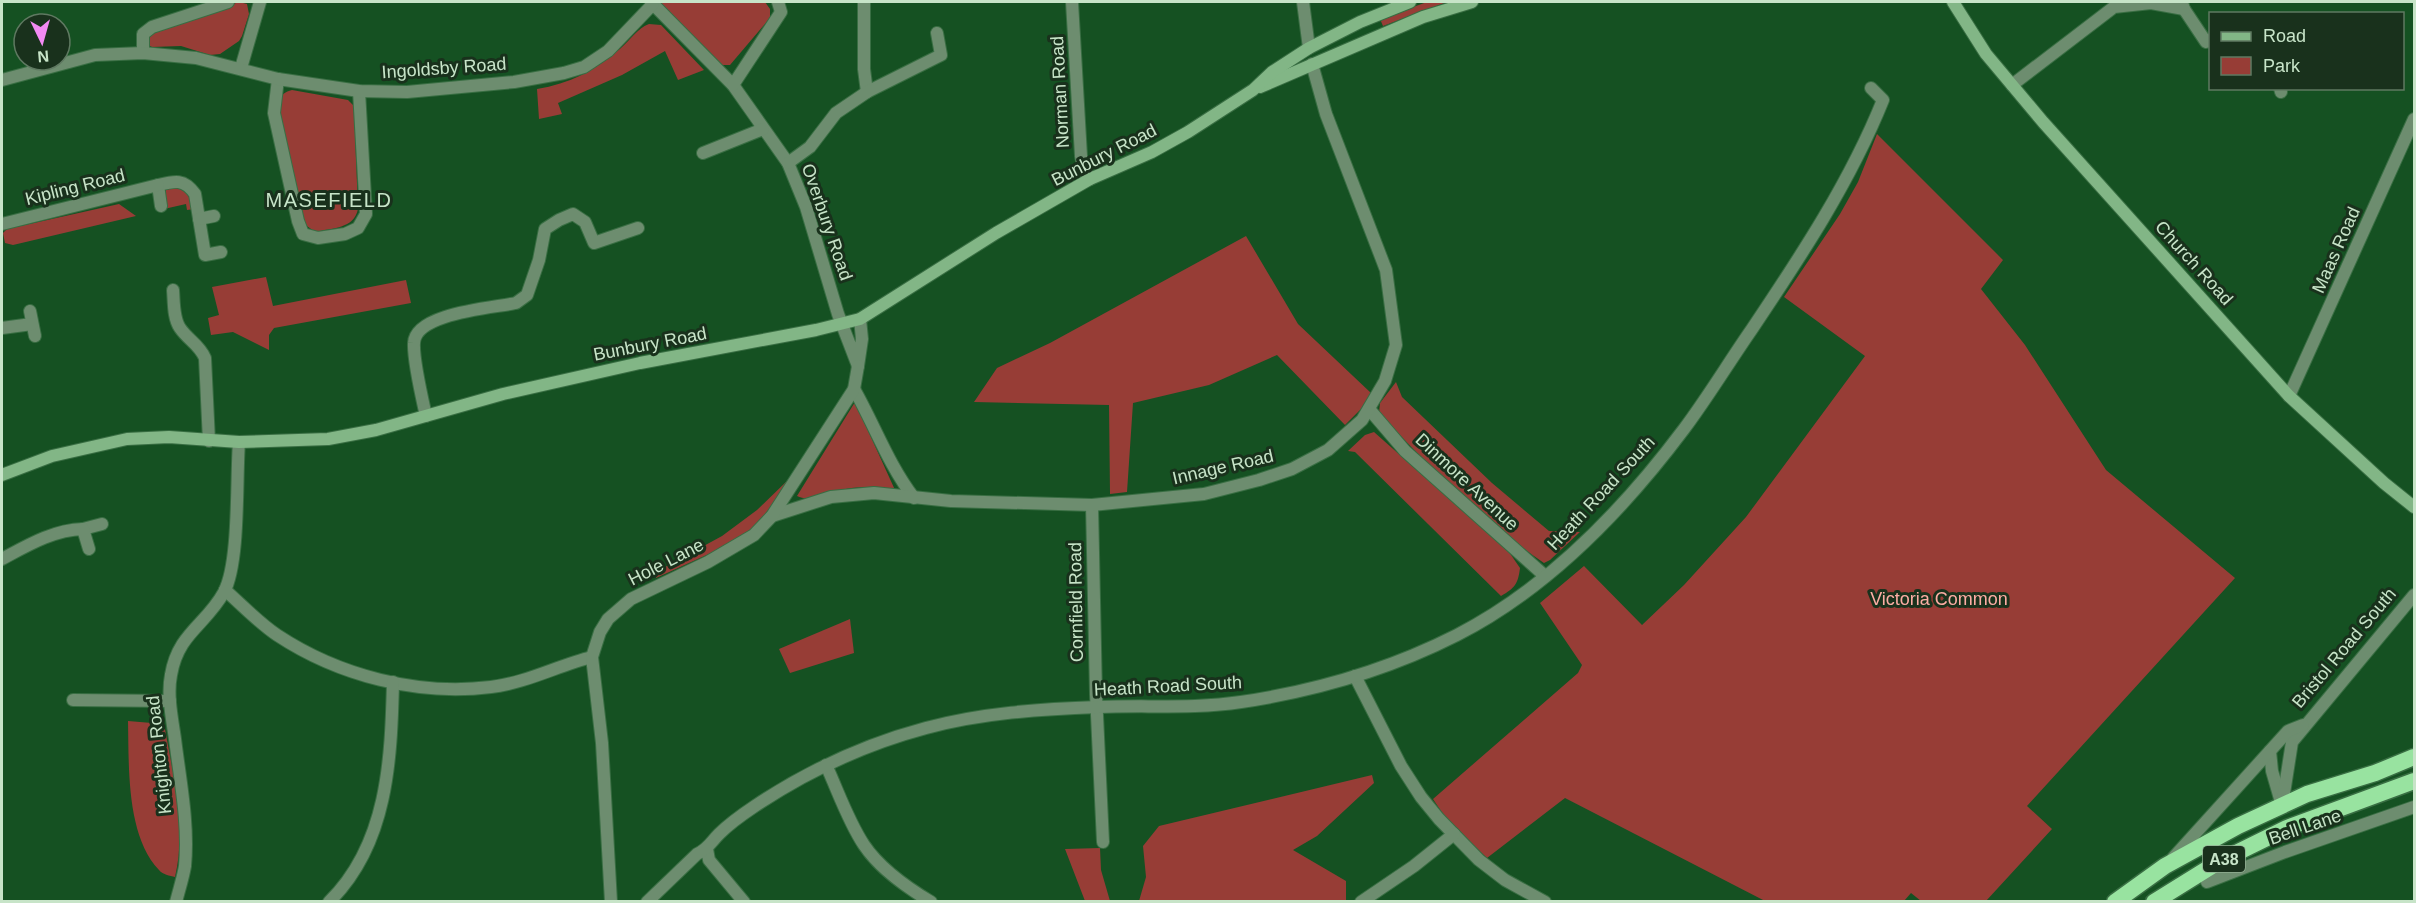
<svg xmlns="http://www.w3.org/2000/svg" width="2416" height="903" viewBox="0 0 2416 903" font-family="Arial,sans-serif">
<rect width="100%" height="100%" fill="#155122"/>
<g fill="#973d36">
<polygon points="239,2 247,4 249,14 242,36 239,41 220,54 210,55 181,46 152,47 148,45 147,40 157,29"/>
<polygon points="659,2 765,2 770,9 770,18 730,65 721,65"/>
<polygon points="1427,2 1447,2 1383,26 1380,19"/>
<path d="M649,24L661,25L704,70L678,80L665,51L622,75L558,103L562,114L539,119L537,89C569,84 596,70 621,48C630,40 638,28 649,24Z"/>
<path d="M292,90L348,100L354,106L358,209C354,229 332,228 315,232L303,223L277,114C279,103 278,93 292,90Z"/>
<polygon points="1877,134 2003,260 1981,289 2025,345 2106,470 2235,578 2027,806 2052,829 1986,901 1921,901 1911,893 1904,901 1765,901 1565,798 1487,858 1449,823 1433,799 1578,673 1582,665 1540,603 1584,566 1642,625 1684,585 1746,517 1865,356 1784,297 1840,214 1858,182"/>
<path d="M176,187C188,190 191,199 194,209L187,210L186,204L164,209V194L166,190Z"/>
<polygon points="119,204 136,216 13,245 5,243 3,233 7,229"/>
<polygon points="1246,236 1298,324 1371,393 1363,407 1345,425 1277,355 1209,385 1133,403 1127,492 1110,494 1109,405 974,402 997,368 1050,343"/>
<polygon points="266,277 273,306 406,280 411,303 274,328 269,335 269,350 233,332 211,335 208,318 219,315 212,287"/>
<path d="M1396,382L1402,397L1492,483L1549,531L1580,532L1550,560L1544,563C1482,521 1430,467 1379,413L1380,403Z"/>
<path d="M855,402L895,490C881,489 866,486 852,488C836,489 812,504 797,496Z"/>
<path d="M1374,432L1509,552L1520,568C1518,584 1515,588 1501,596L1355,452L1348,451L1365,435Z"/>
<polygon points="789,479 790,483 765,520 722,548 656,578 656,572 722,536 757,510"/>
<polygon points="850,619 854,653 790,673 779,649"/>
<path d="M128,721L164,724C173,774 187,827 175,877C170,876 162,874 159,870C126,835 129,766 128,721Z"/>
<polygon points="1372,775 1374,783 1317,836 1293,850 1346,881 1346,901 1139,901 1146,877 1143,846 1159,826"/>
<polygon points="1100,848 1101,870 1110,901 1085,901 1065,849"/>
</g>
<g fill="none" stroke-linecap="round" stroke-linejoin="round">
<g stroke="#396e43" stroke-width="14">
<g id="minor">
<polyline points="651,2 733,85 788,163 806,207 838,314 858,366 862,339 860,319"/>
<polyline points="864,2 864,69 867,92"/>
<polyline points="1072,2 1081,156 1083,166 1090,179"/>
<polyline points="2182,3 2184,9 2206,42 2210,40"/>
<polyline points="143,53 143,34 152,27 228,2"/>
<polyline points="241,68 260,2"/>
<polyline points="278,79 274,113 298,221 303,234 318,238 345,234 358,228 366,214 359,91"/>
<polyline points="2,80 95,55 143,53 196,58 278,79 359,91 407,92 514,82 564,73 584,67 608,51 653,4"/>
<polyline points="733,85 781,12 778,2"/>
<polyline points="2012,85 2114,7 2151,3 2184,9"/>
<polyline points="2280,88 2281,92"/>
<polyline points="703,153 763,129"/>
<polyline points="788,163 810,147 836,113 867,92 941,55 937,33"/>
<path d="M161,206L158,185C174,181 184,178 195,194L205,255L221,252"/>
<polyline points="199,219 214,216"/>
<polyline points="2,224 158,185"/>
<path d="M173,290C174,301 173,318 180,328C188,340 199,344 205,358L209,441"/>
<polyline points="30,311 35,336"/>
<polyline points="2,328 32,324"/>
<path d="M854,389C875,426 888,464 914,498"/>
<polyline points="2289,396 2414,119"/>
<polyline points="1369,409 1405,451 1545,576"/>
<path d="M426,416C422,398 413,360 414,343C415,313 493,308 516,303L527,295L539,260L545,229L559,220L573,214L585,222L594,243L638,228"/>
<polyline points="1092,505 1096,694 1103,842"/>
<polyline points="772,516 831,497 874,493 951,501 1092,505 1204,494 1259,480 1292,469 1328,450 1362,420 1385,381 1396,345 1386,270 1326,114 1312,64"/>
<polyline points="83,529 102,524"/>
<path d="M2,559C28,545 53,530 83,529L89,549"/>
<path d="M225,590C242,605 259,623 277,635C339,676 418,696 491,687C526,683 559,665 592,657"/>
<polyline points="1355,676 1401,766 1421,797 1439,819 1479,860 1505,880 1545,902"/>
<polyline points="73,700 170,701"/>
<polyline points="2270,751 2272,771 2281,802"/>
<path d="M826,765C838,791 848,821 864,845C880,869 906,887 931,902"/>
<polyline points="2282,806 2292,742 2414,595"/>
<polyline points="707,849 709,860 744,902"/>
<polyline points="2173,858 2288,731 2303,725"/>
<polyline points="2207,882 2285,852 2414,807"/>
<path d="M176,902C179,890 183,878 185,866C189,824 180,780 175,739C172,718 167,695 171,675C178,633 206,625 224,592C240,562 236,479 239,442"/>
<path d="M329,902C388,844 391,760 393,682"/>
<polyline points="611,902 602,743 592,657 600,632 608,619 631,599 708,562 754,535 772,516 854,389 858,366"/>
<path d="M647,902L697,854C708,849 711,842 719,834C729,824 743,814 755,806C806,772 866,744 926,728C981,713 1041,709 1098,707C1145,705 1194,709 1241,702C1315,691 1390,669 1457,635C1547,589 1624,509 1684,429C1708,397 1729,362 1752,329C1801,256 1850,182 1883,100L1871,88"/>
<polyline points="1361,902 1414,866 1454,834"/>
</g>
</g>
<g stroke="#396e43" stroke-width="14">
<polyline id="tertiary" points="1303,2 1309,48"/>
</g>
<g stroke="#396e43" stroke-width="14">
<g id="secondary">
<polyline points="1953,2 1986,54 2043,122 2289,396 2384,483 2414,507"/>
<polyline points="1260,87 1423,17 1472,2"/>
<polyline points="2,475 52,456 127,439 169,437 239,442 328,439 376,430 503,394 640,363 816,330 860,319 996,233 1090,179 1152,152 1188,132 1253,90 1272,72 1309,48 1360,22 1410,2"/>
</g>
</g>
<g stroke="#396e43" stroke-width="19">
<g id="trunk">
<polyline points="2115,902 2165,866 2238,826 2307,794 2375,773 2414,757"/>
<polyline points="2154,902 2220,861 2287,828 2414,781"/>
</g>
</g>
<use href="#minor" stroke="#6d8d6f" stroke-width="12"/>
<use href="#tertiary" stroke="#6d8d6f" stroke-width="12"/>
<use href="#secondary" stroke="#82b686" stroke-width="12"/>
<use href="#trunk" stroke="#98e3a0" stroke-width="16"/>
</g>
<g text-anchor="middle" stroke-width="6" stroke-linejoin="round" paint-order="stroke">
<rect fill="#19311c" stroke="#93ae94" stroke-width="1.5" x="2203" y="846" width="42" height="26" rx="4.5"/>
<g font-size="16" font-weight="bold" fill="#c7e4c8">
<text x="2224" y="865">A38</text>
</g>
<g font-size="18" fill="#c7e4c8" stroke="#19311c">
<text transform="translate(444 68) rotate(-4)" y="6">Ingoldsby Road</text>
<text transform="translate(1060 92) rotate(-93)" y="6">Norman Road</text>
<text transform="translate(1104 155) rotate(-27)" y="6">Bunbury Road</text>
<text transform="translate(75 187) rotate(-14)" y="6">Kipling Road</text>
<text transform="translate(827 222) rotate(71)" y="6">Overbury Road</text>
<text transform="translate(2336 250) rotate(-66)" y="6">Maas Road</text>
<text transform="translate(2194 263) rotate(48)" y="6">Church Road</text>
<text transform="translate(650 344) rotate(-11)" y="6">Bunbury Road</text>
<text transform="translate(1223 467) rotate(-13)" y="6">Innage Road</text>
<text transform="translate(1467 482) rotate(43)" y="6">Dinmore Avenue</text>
<text transform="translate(1601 493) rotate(-47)" y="6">Heath Road South</text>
<text transform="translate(666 562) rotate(-27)" y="6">Hole Lane</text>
<text transform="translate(1076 602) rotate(-91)" y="6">Cornfield Road</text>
<text transform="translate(2344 648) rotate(-50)" y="6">Bristol Road South</text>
<text transform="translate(1168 686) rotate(-3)" y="6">Heath Road South</text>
<text transform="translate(159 755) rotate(-96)" y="6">Knighton Road</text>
<text transform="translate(2305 827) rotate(-19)" y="6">Bell Lane</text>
</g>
<g font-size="18" fill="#fdada4" stroke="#19311c">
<text x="1939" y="605">Victoria Common</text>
</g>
<g font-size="20" letter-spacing="1.5" fill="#c7e4c8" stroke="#19311c">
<text x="329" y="207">MASEFIELD</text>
</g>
</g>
<rect width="2416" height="903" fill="none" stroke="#c7e4c8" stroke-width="6"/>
<rect x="2209" y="12" width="195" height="78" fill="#19311c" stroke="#5f7961" stroke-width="1.5"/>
<rect x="2221" y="32" width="30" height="9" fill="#82b686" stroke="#5f7961" stroke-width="1.5"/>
<text x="2263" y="42" font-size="18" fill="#c7e4c8">Road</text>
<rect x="2221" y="57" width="30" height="18" fill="#973d36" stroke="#5f7961" stroke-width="1.5"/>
<text x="2263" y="72" font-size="18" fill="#c7e4c8">Park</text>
<g transform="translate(42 42) rotate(175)"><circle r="28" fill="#19311c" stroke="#5f7961" stroke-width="1.5"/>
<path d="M0-4.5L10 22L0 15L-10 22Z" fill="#f28af3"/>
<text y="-9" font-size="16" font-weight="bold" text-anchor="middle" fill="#c7e4c8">N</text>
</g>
</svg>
